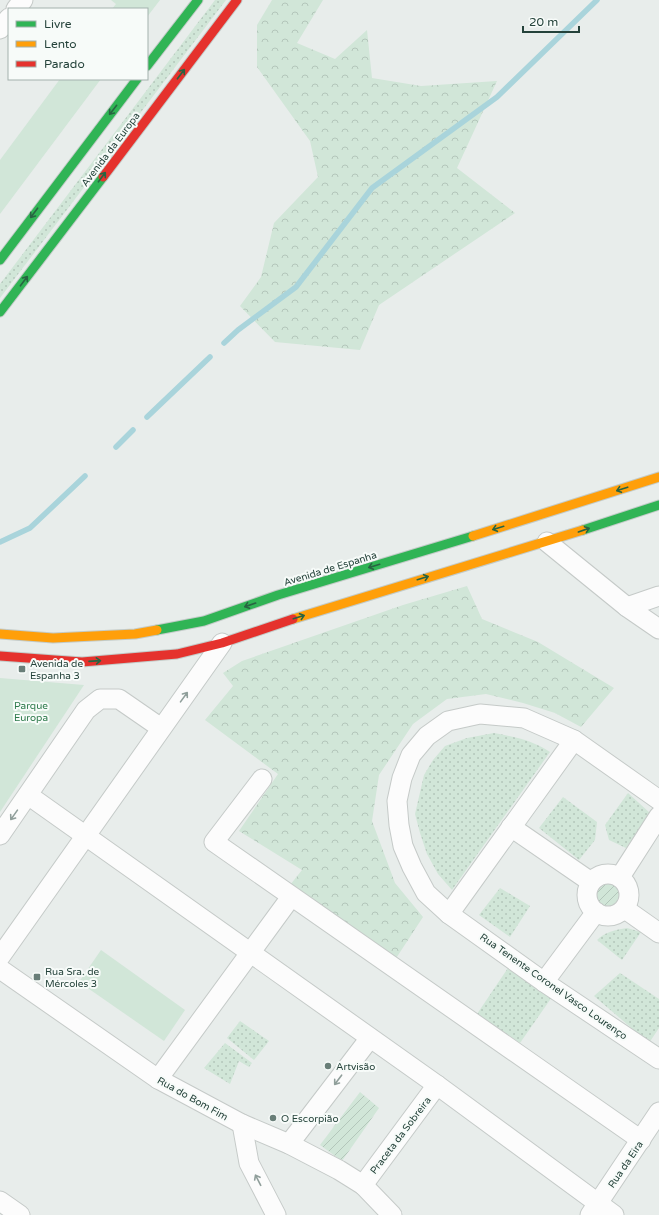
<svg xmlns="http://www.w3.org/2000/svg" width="659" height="1215" viewBox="0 0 659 1215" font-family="'Varela Round',sans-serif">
<defs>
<pattern id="grass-dots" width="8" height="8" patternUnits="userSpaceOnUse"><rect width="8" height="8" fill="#d1e6d8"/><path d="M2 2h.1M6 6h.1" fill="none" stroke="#b3c6ba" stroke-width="1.8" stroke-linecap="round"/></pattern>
<pattern id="forest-crowns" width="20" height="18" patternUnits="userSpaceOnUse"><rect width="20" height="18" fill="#d1e6d8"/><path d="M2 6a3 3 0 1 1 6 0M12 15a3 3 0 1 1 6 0" fill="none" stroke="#b3c6ba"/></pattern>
<pattern id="garden-furrows" width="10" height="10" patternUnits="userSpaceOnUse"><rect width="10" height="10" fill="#d1e6d8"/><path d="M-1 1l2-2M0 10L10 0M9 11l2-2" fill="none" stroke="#b3c6ba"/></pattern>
</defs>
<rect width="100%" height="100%" fill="#e8edeb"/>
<g fill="url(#grass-dots)">
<polygon points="215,0 226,0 0,298 0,284"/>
<path d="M494,733C515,737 532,740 550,752L452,890L438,874L427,854L420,833L415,814L424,775L433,760L445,746L467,738Z"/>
<polygon points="628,793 650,813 626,848 609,840 605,825"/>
<polygon points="563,797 597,822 595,840 579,860 539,828"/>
<polygon points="500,888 530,906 510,937 479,915"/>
<path d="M627,928L641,932L622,960L597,940C605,932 615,930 627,928Z"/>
<polygon points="508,968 552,997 520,1043 477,1014"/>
<polygon points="620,973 659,999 659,1028 649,1043 594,996"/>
<polygon points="240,1021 269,1041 254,1060 227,1038"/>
<polygon points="225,1043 252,1063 249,1067 239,1061 230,1084 204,1068"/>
</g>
<g fill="url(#forest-crowns)">
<polygon points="272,0 323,0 297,43 335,59 367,30 372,78 421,86 497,81 457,168 515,213 379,305 360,350 275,342 240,306 261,277 274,223 318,177 310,141 257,67 257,25"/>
<polygon points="467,586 482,619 538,642 614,688 581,727 555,713 523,703 486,694 447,699 413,724 379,775 372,821 395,883 423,917 391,966 290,885 302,870 239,831 278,774 205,720 233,686 223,673 242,661 403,605"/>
</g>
<g fill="#d1e6d8">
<polygon points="111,0 160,0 147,17 147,9 112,9 116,4"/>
<polygon points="60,79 101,79 0,214 0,160"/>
<polygon points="0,678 84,685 0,812"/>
<polygon points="101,950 185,1010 164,1041 79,982"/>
</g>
<g fill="url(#garden-furrows)">
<circle cx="608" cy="896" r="13"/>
<polygon points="360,1092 379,1108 342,1161 320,1145"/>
</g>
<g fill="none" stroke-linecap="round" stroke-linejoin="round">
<g stroke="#a9d4db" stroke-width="5.5">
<polyline points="224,343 238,330 296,287 372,188 497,97 597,0"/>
<polyline points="147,417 210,357"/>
<polyline points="116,447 133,430"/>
<polyline points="0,542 30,528 85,476"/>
</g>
<g stroke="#c5cac8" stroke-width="21">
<g id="street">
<polyline points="16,9 23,0"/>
<polyline points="0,29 9,18"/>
<polyline points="547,542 627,607"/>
<polyline points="659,596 627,607 659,629"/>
<polyline points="262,779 214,842 641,1140"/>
<polyline points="28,795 437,1085 614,1215"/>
<polyline points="659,800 574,740 524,718 480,714 448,721 427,736 411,755 402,778 397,801 399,825 403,846 412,867 426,893 449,914 544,982 659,1059"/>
<polyline points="511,827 591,882"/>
<polyline points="0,835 86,710 100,699 119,699 161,728"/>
<circle cx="608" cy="895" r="21"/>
<polyline points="620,877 659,816"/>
<polyline points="625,909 659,933"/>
<polyline points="449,914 574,740"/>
<polyline points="0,957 222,643"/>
<polyline points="0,969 158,1079 242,1124 289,1144 339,1170 363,1185 392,1215"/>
<polyline points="544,982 596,912"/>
<polyline points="158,1079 291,897"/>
<polyline points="242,1124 249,1163 276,1215"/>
<polyline points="289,1144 370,1038"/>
<polyline points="363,1185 437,1085"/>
<polyline points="0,1201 20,1215"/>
<polyline points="590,1215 659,1112"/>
</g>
</g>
<g stroke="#c3cbc8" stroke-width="11">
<g id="fast">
<polyline points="147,66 198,0"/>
<polyline points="0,260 137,79"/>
<polyline points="0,312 103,177"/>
<polyline points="583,530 659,505"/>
<polyline points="157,630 204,621 278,595 473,536"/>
</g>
</g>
<g stroke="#c3cbc8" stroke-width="11">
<g id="slow">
<polyline points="473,536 659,477"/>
<polyline points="293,619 583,530"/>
<polyline points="0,634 53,638 135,634 157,630"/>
</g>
</g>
<g stroke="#c3cbc8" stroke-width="11">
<g id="jam">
<polyline points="103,177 237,0"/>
<polyline points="0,656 82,662 177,654 222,643 293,619"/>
</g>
</g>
<use href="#street" stroke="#fcfcfc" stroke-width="19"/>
<use href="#fast" stroke="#30b455" stroke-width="9"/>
<use href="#slow" stroke="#ff9f0a" stroke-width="9"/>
<use href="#jam" stroke="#e5322d" stroke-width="9"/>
</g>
<defs><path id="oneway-shaft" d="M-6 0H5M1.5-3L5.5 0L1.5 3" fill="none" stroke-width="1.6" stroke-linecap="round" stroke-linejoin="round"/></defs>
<g stroke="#286442">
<use href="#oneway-shaft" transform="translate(181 74) rotate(-53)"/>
<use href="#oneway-shaft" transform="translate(113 110) rotate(128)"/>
<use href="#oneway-shaft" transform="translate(102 177) rotate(-53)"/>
<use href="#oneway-shaft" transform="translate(34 213) rotate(127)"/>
<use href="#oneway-shaft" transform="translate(24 281) rotate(-53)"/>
<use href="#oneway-shaft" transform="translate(622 489) rotate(162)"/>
<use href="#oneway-shaft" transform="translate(498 528) rotate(163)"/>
<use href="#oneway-shaft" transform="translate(584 530) rotate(-19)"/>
<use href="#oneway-shaft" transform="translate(374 566) rotate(163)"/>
<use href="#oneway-shaft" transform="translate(423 578) rotate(-17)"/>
<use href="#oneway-shaft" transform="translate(250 605) rotate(161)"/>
<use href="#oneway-shaft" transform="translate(299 617) rotate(-17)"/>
<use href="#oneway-shaft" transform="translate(95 661) rotate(-4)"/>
</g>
<g stroke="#909f9b">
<use href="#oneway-shaft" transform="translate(184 697) rotate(-54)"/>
<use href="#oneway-shaft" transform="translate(14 815) rotate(125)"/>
<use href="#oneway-shaft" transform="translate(338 1080) rotate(127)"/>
<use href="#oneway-shaft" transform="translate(258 1180) rotate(-117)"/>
</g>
<g fill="#697e78" stroke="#f7fbf9" stroke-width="1.5">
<rect x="18" y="665" width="8" height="8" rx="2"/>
<rect x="33" y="973" width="8" height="8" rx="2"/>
<circle cx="328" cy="1066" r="4"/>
<circle cx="273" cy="1118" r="4"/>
</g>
<g text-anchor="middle" stroke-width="4" stroke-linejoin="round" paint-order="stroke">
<g font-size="10" fill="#24423a" stroke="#f7fbf9">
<text transform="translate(110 149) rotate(-53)" y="4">Avenida da Europa</text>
<text transform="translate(330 568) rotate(-17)" y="4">Avenida de Espanha</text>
<text transform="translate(554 986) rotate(35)" y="4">Rua Tenente Coronel Vasco Lourenço</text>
<text transform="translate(193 1098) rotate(29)" y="4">Rua do Bom Fim</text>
<text transform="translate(400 1135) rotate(-53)" y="4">Praceta da Sobreira</text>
<text transform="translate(625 1164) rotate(-56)" y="4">Rua da Eira</text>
</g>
<g font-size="10" fill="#24423a" stroke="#f7fbf9" text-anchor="start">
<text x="30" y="667">Avenida de<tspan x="30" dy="12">Espanha 3</tspan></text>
<text x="45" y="975">Rua Sra. de<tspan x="45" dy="12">Mércoles 3</tspan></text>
<text x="336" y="1070">Artvisão</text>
<text x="281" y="1122">O Escorpião</text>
</g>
<g font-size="10" fill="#2d7a4b" stroke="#f7fbf9">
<text x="31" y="709">Parque<tspan x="31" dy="12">Europa</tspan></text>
</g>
</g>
<rect x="8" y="8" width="140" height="72" fill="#f7fbf9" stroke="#a3b1ad"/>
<rect x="16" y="21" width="20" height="6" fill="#30b455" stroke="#a3b1ad"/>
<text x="44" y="28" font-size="12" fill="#24423a">Livre</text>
<rect x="16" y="41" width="20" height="6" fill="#ff9f0a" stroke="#a3b1ad"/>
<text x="44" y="48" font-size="12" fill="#24423a">Lento</text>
<rect x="16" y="61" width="20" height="6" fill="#e5322d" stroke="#a3b1ad"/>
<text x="44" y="68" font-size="12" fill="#24423a">Parado</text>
<path d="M523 26v6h56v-6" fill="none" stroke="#24423a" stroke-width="2"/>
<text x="529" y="26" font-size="12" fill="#24423a" stroke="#f7fbf9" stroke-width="3" paint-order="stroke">20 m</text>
</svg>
